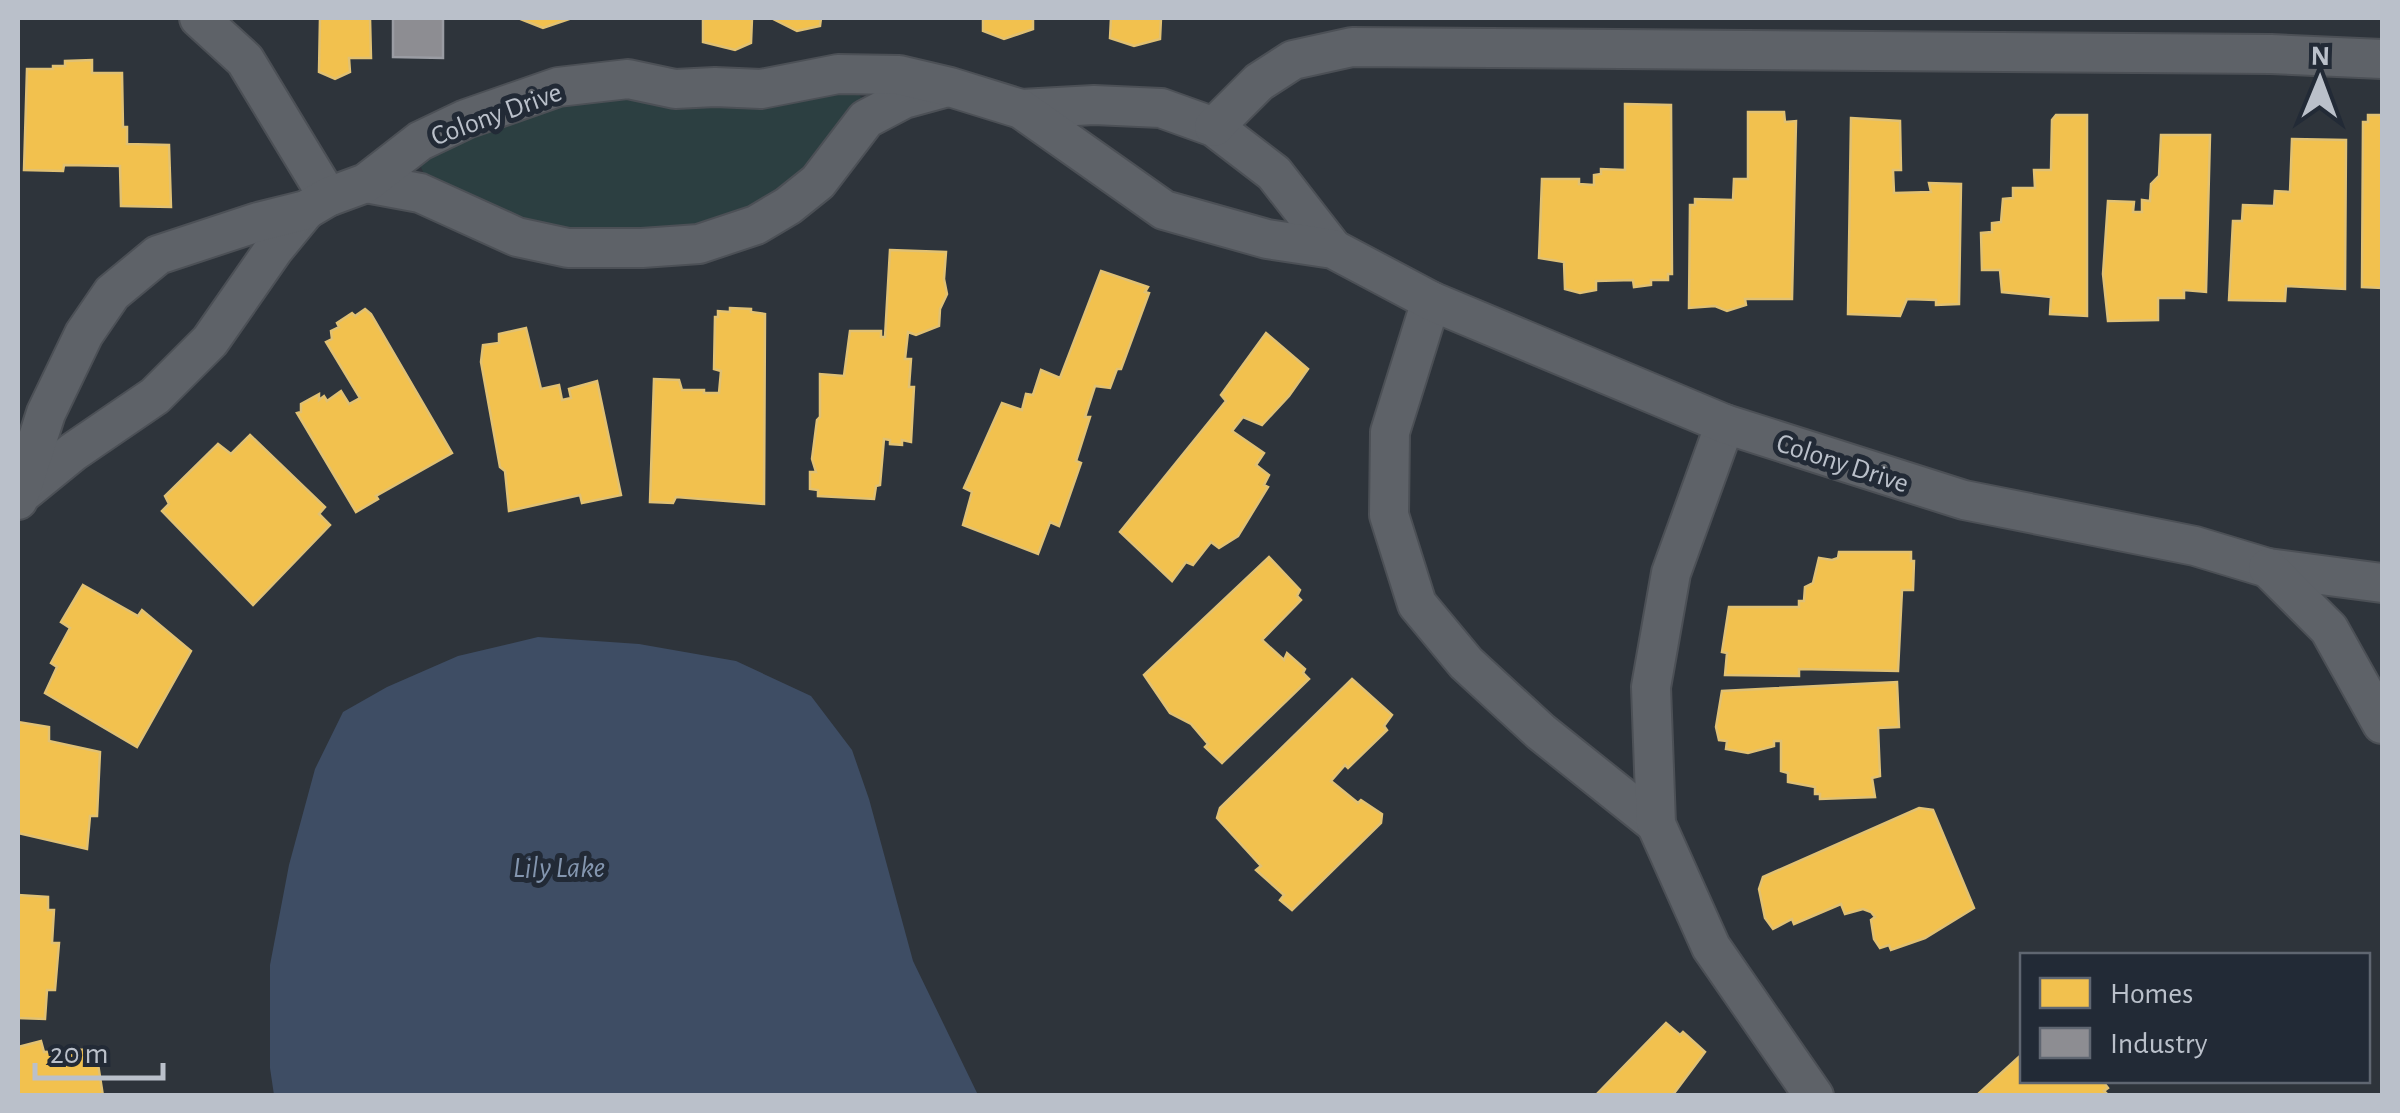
<svg xmlns="http://www.w3.org/2000/svg" width="2400" height="1113" viewBox="0 0 2400 1113" font-family="'Alegreya Sans',sans-serif">
<rect width="100%" height="100%" fill="#2e343b"/>
<polygon fill="#2c3f41" points="850,85 862,98 859,107 787,188 767,201 708,228 577,237 511,222 427,182 421,167 425,154 455,136 593,95"/>
<polygon fill="#3e4d64" points="538,637 639,644 736,661 811,696 852,750 869,799 913,961 978,1095 274,1095 270,1068 270,965 289,865 315,769 343,712 387,687 458,656"/>
<g fill="#f2c14e" stroke="#e1c173" stroke-width="2.5">
<polygon points="320,18 370,18 371,58 349,58 350,72 335,79 319,72"/>
<polygon points="518,18 569,18 569,19 543,28"/>
<polygon points="703,18 752,18 751,43 735,50 703,42"/>
<polygon points="771,18 821,18 820,26 797,31"/>
<polygon points="983,18 1033,18 1033,29 1004,39 983,31"/>
<polygon points="1111,18 1161,18 1160,39 1134,46 1110,38"/>
<polygon points="92,60 92,73 122,73 123,127 127,127 127,144 169,145 171,207 121,206 120,166 64,165 63,171 24,170 27,69 53,69 53,66 65,66 65,61"/>
<polygon points="1625,104 1671,105 1672,274 1668,274 1668,280 1651,280 1651,285 1634,287 1633,280 1596,281 1596,290 1580,293 1565,289 1564,262 1539,258 1542,179 1579,179 1579,184 1594,185 1594,175 1601,174 1601,169 1625,170"/>
<polygon points="1748,112 1784,112 1785,122 1796,121 1792,299 1745,299 1746,305 1727,311 1715,306 1689,308 1690,205 1695,205 1695,199 1733,200 1734,179 1748,179"/>
<polygon points="2056,115 2087,115 2087,316 2050,314 2051,297 2002,292 2000,270 1982,270 1981,233 1992,232 1992,223 2001,222 2003,199 2013,198 2013,188 2035,188 2034,170 2051,170 2052,120"/>
<polygon points="2368,115 2382,115 2382,288 2362,287 2363,122 2368,122"/>
<polygon points="1851,118 1900,121 1901,170 1893,170 1894,193 1931,192 1929,183 1961,184 1959,304 1936,305 1936,300 1907,299 1900,316 1848,314"/>
<polygon points="2161,135 2210,135 2206,292 2184,290 2184,298 2158,298 2158,320 2108,321 2103,274 2108,201 2134,202 2133,212 2142,212 2142,200 2150,201 2151,184 2159,176"/>
<polygon points="2292,139 2346,140 2345,289 2286,286 2285,301 2229,300 2233,221 2242,221 2243,205 2274,206 2275,191 2290,192"/>
<polygon points="890,250 946,252 944,279 947,294 940,309 939,326 916,335 908,332 905,359 911,359 909,387 914,387 911,442 902,440 902,445 890,444 890,440 884,439 880,485 876,486 874,499 818,496 818,490 810,489 810,472 816,472 812,459 817,420 820,417 820,374 844,376 850,331 881,331 881,337 885,337"/>
<polygon points="1101,271 1148,287 1145,292 1149,293 1121,369 1117,369 1110,388 1095,386 1085,417 1090,417 1076,461 1081,463 1059,526 1050,522 1038,554 963,525 972,492 964,488 1002,403 1022,410 1026,394 1033,395 1041,370 1060,378"/>
<polygon points="730,308 751,309 751,312 765,314 764,504 676,497 673,503 650,502 654,379 679,380 682,390 704,390 704,393 719,393 721,371 714,369 715,317 718,317 718,311 730,312"/>
<polygon points="365,309 371,314 452,453 376,496 378,499 356,512 297,413 301,412 301,404 319,394 319,400 324,396 327,401 341,391 349,404 360,398 326,342 332,339 331,331 339,327 337,323 352,313 355,316"/>
<polygon points="526,328 541,389 559,385 562,400 571,398 569,389 597,381 621,495 582,503 580,495 509,511 505,471 500,467 481,362 483,345 499,343 499,334"/>
<polygon points="1266,333 1308,369 1289,396 1262,425 1243,417 1232,431 1264,453 1256,465 1269,475 1264,485 1268,487 1238,536 1219,548 1211,542 1193,565 1186,562 1172,581 1120,532 1226,401 1221,395"/>
<polygon points="250,435 325,507 319,514 330,525 253,605 162,511 169,504 165,496 218,444 231,454"/>
<polygon points="1839,552 1911,552 1911,561 1914,561 1913,590 1902,590 1898,671 1799,669 1799,676 1725,675 1727,653 1722,652 1729,607 1799,607 1799,601 1804,601 1805,587 1813,583 1819,558 1832,560 1838,558"/>
<polygon points="1269,557 1300,590 1297,596 1301,600 1262,640 1284,660 1287,653 1305,669 1303,673 1309,679 1222,763 1205,747 1208,744 1191,724 1170,713 1144,675"/>
<polygon points="83,585 138,616 142,610 191,651 137,747 45,693 57,667 51,663 70,628 61,622"/>
<polygon points="1352,679 1392,715 1384,726 1387,730 1348,768 1345,765 1331,781 1358,803 1361,800 1382,814 1381,823 1292,910 1280,900 1284,895 1256,870 1261,866 1217,818 1220,808"/>
<polygon points="1897,682 1899,727 1878,728 1880,776 1872,778 1875,797 1820,799 1820,794 1815,794 1815,787 1788,782 1788,773 1781,771 1781,741 1774,741 1774,746 1748,753 1726,749 1727,741 1719,740 1716,727 1722,691"/>
<polygon points="18,722 49,727 49,741 100,752 97,816 90,816 87,849 18,833"/>
<polygon points="1919,808 1933,810 1974,908 1925,938 1891,950 1889,945 1880,948 1874,939 1871,920 1875,917 1871,912 1863,909 1845,914 1841,904 1794,924 1792,919 1773,929 1765,918 1759,889 1763,877"/>
<polygon points="18,895 48,897 48,910 54,910 52,943 59,943 55,990 47,990 45,1019 18,1018"/>
<polygon points="1666,1023 1680,1035 1683,1032 1705,1052 1672,1096 1595,1096"/>
<polygon points="41,1041 44,1052 92,1049 93,1064 98,1064 103,1096 18,1096 18,1047"/>
<polygon points="2022,1054 2022,1080 2102,1080 2108,1088 2104,1091 2107,1094 1976,1096"/>
</g>
<polygon fill="#8d8d92" stroke="#9a9ca3" stroke-width="2.5" points="393,18 443,18 443,58 393,57"/>
<g fill="none" stroke-linecap="round" stroke-linejoin="round">
<g stroke="#4c5056" stroke-width="42">
<g id="minor">
<polyline points="199,18 245,60 328,197"/>
<polyline points="1021,109 1094,105 1161,108 1214,127 1274,173 1333,249"/>
<polyline points="1214,127 1259,82 1293,60 1352,47 2271,54 2382,59"/>
<polyline points="366,183 420,193 517,237 568,248 642,248 699,244 756,225 788,206 818,182 866,119 904,99 948,87"/>
<polyline points="1431,301 1390,432 1389,515 1417,604 1466,663 1541,732 1656,824"/>
<polyline points="1725,424 1671,573 1651,687 1656,824 1711,947 1814,1096"/>
<polyline points="19,496 73,452 155,396 210,341 274,249 306,210"/>
<polyline points="18,500 46,413 84,334 112,293 158,255 258,222 306,210 328,197 366,183 420,141 466,119 558,87 628,79 675,89 715,87 761,89 838,74 899,75 950,87 1021,109 1164,210 1267,239 1333,249 1431,301 1725,424 1964,500 2195,546 2268,568 2382,583"/>
<polyline points="2268,568 2329,629 2382,724"/>
</g>
</g>
<use href="#minor" stroke="#5e6268" stroke-width="38"/>
</g>
<g text-anchor="middle" stroke-width="10" stroke-linejoin="round" paint-order="stroke">
<g font-size="28" fill="#bac0ca" stroke="#222a36">
<text transform="translate(496 113) rotate(-20)" y="10">Colony Drive</text>
<text transform="translate(1843 462) rotate(18)" y="10">Colony Drive</text>
</g>
<g font-size="30" font-style="italic" fill="#8496af" stroke="#222a36">
<text x="559" y="877">Lily Lake</text>
</g>
</g>
<rect width="2400" height="1113" fill="none" stroke="#bac0ca" stroke-width="40"/>
<rect x="2020" y="953" width="350" height="130" fill="#222a36" stroke="#5f6671" stroke-width="2.5"/>
<rect x="2040" y="978" width="50" height="30" fill="#f2c14e" stroke="#5f6671" stroke-width="2.5"/>
<text x="2110" y="1003" font-size="30" fill="#bac0ca">Homes</text>
<rect x="2040" y="1028" width="50" height="30" fill="#8d8d92" stroke="#5f6671" stroke-width="2.5"/>
<text x="2110" y="1053" font-size="30" fill="#bac0ca">Industry</text>
<g transform="translate(2320 80) rotate(1)" stroke="#222a36" stroke-width="8" paint-order="stroke">
<path d="M0-8L18 38L0 25L-18 38Z" fill="#bac0ca"/>
<text y="-15" font-size="28" font-weight="bold" text-anchor="middle" fill="#bac0ca">N</text>
</g>
<path d="M35 1063v15h128v-15" fill="none" stroke="#bac0ca" stroke-width="5"/>
<text x="50" y="1063" font-size="30" fill="#bac0ca" stroke="#222a36" stroke-width="8" paint-order="stroke">20 m</text>
</svg>
